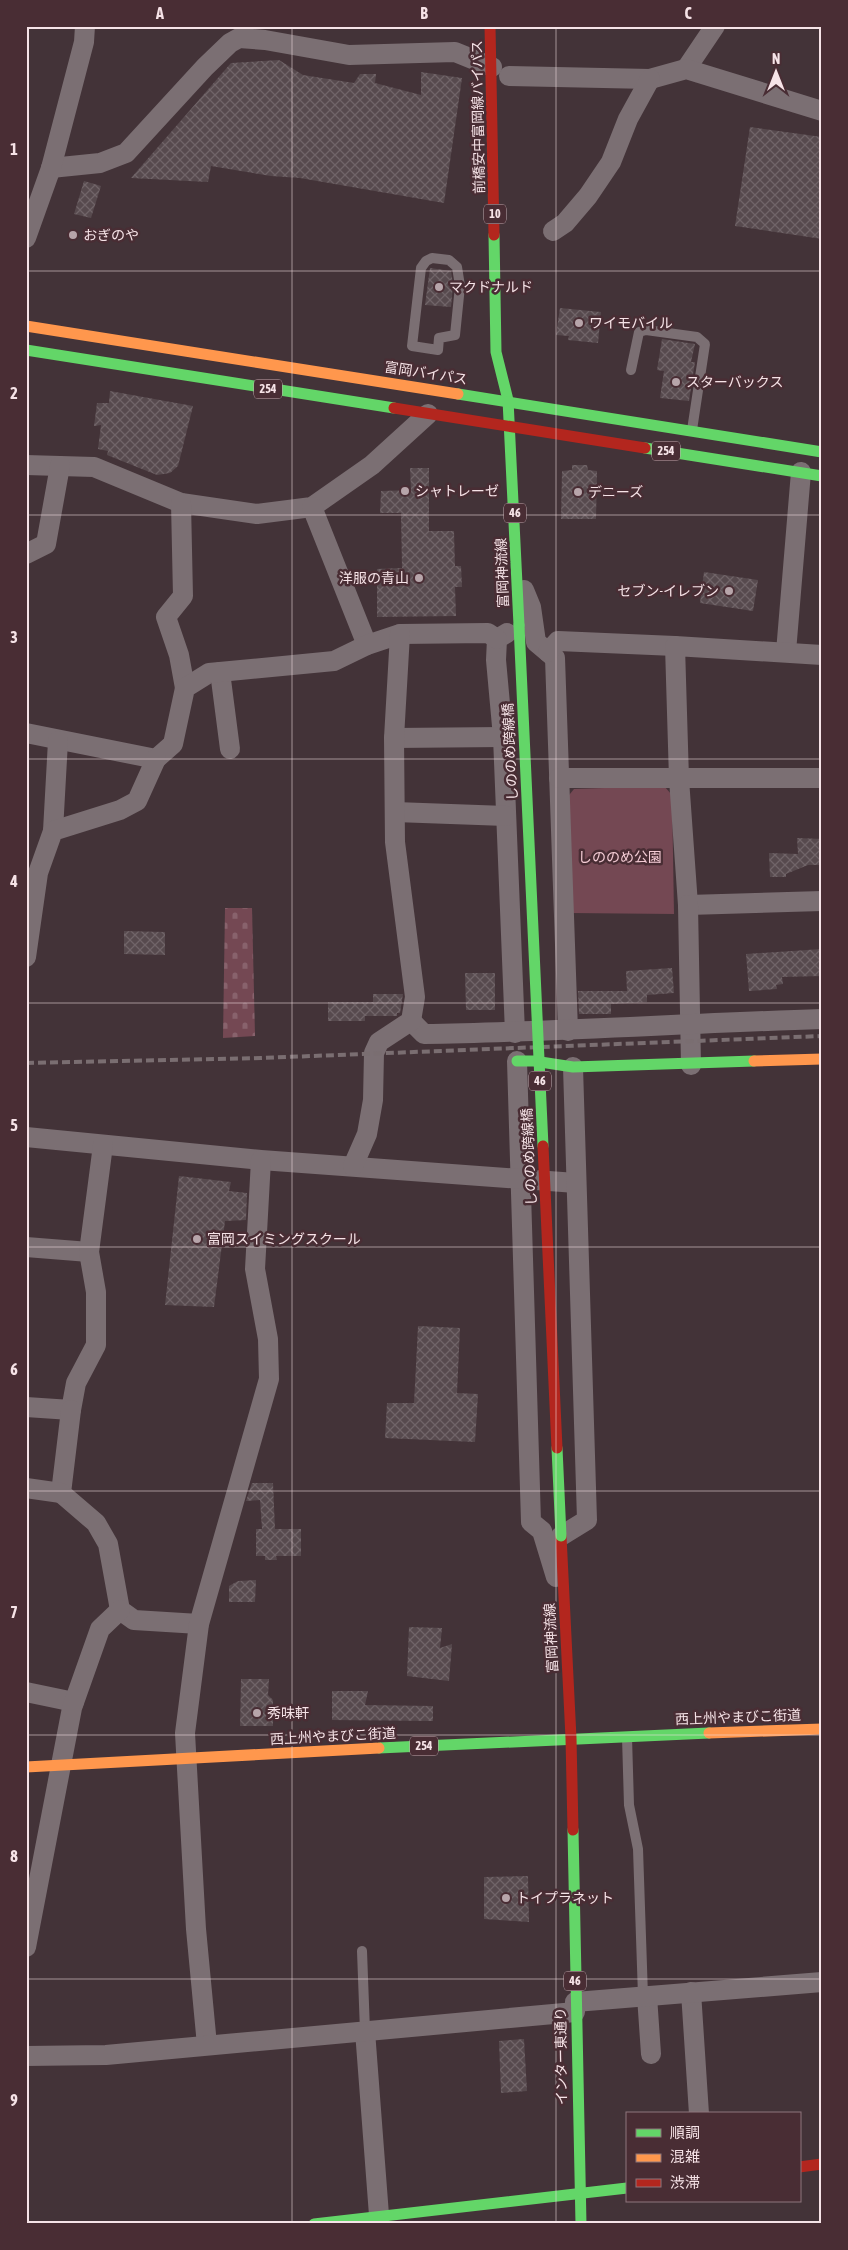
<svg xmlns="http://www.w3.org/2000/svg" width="848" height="2250" viewBox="0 0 848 2250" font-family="'Asap Condensed','Noto Sans JP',sans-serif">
<defs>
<pattern id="cemetery-stones" width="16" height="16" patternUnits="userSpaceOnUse" patternTransform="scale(1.25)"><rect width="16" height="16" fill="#744853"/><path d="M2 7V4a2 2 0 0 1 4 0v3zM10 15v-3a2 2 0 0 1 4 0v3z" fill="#88626c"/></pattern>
<pattern id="building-cross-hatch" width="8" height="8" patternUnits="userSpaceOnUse" patternTransform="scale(1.25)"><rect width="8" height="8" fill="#574a4e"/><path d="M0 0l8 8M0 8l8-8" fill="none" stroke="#706468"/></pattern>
</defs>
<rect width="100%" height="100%" fill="#433338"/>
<polygon fill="#744853" points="664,786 672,795 674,914 569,913 565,800 574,789"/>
<polygon fill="url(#cemetery-stones)" points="225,908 252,908 255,1036 223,1038"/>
<g fill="url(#building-cross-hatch)">
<polygon points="279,60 303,75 354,83 360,74 376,74 375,83 421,95 421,72 462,78 444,203 300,178 271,176 211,166 208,182 131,178 231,63"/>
<polygon points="750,127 822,137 822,239 735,226"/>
<polygon points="84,181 101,186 91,218 74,214"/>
<polygon points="430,268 451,271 453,284 451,307 425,305"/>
<polygon points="560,308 601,312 598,343 568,340 569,336 556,335"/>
<polygon points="662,339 695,344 691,362 695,362 689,401 660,398 664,371 657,370"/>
<polygon points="110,391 193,406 178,466 170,473 157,475 107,455 108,451 98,449 101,425 94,426 97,403 109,403"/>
<polygon points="572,465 587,465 588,470 597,471 596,519 561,519 562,471 572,470"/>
<polygon points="410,468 429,468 429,531 454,531 455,566 461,566 462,587 455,587 456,616 377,617 377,569 402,568 401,513 380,513 381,491 411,490"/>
<polygon points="704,572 758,580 753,611 700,603"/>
<polygon points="797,838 822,839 822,865 808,865 786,874 786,877 770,877 769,853 798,854"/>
<polygon points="124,931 165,932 165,955 124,954"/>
<polygon points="822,949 822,976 782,977 783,984 776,985 777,989 749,991 746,954"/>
<polygon points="672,968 674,993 647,995 647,1002 611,1004 611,1014 579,1014 578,991 627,991 626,971"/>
<polygon points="465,973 495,973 495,1010 466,1010"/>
<polygon points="373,994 403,994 400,1013 397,1013 397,1016 365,1016 365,1021 328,1021 328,1002 373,1002"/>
<polygon points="179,1176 231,1182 229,1191 247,1193 246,1220 225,1221 214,1307 165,1305"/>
<polygon points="418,1326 460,1328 457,1393 478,1394 475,1442 385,1438 387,1403 414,1403"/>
<polygon points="252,1483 273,1483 275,1529 301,1529 301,1556 276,1556 277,1560 265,1560 265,1556 256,1556 256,1529 262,1529 260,1500 246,1501"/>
<polygon points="256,1580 255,1602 229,1602 229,1586 238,1581"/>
<polygon points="409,1627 442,1628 440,1648 452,1644 449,1681 407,1676"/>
<polygon points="241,1679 269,1679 268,1695 273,1700 273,1726 240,1726"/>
<polygon points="332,1691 368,1691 365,1705 433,1706 433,1721 332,1720"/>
<polygon points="528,1876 529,1922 484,1919 484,1877"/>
<polygon points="524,2039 527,2091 501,2093 499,2041"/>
</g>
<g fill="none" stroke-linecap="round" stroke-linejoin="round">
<g stroke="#7b6f73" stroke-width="10">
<polygon points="432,258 449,260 457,267 460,286 455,335 439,338 438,350 412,346 421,268 426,261"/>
<polyline points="631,370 639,332 646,330 697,337 705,344 692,430"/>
<polyline points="627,1737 629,1805 638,1849 643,1996"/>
<polyline points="362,1951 365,2031"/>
</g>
<g stroke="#7b6f73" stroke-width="20">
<polyline points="686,69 715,26"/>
<polyline points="509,76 650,79 686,69 822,111"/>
<polyline points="51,168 100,163 126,153 205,67 230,43 239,38 265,40 349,55 455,52 492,67"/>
<polyline points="553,231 565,223 588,196 611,162 628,119 650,79"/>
<polyline points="26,238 51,168 84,42 85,26"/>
<polyline points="26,465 94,467 181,503 257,514 312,507 372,465 428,414"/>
<polyline points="181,503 183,596 166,617 179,655 185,688"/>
<polyline points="312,507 367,645"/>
<polyline points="26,554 46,544 60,466"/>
<polyline points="524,590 531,607 536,642 555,658 568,1031"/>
<polyline points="507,633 497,639 496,660 503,737 515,1033"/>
<polyline points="548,652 558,641 675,646"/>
<polyline points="786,652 801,472"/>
<polyline points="822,655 675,646 679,779 688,905 822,901"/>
<polyline points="220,672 230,749"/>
<polyline points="26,733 156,759 173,744 185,688 209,673 334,661 367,645 400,634 488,633 497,639"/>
<polyline points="394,738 503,737"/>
<polyline points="559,778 822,778"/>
<polyline points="395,812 506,816"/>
<polyline points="53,831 58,741"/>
<polyline points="688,905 691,1065"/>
<polyline points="26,957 38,873 53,831 120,810 137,801 156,759"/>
<path d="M411,1021L424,1034C557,1032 689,1023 822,1019"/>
<polyline points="517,1061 531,1522 542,1531 556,1577"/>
<polyline points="26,1137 261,1160 576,1183"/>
<polyline points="353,1166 367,1134 373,1100 374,1053 379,1042 411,1021 415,997 395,842 394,738 400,634"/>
<polyline points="26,1247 89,1252"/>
<polyline points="26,1407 71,1410 76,1383 96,1345 96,1292 89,1252 103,1145"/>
<polyline points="71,1410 61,1493 96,1523 108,1544 120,1610 134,1620 199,1624"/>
<polyline points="26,1488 61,1493"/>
<polyline points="561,1536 587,1520 573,1067"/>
<polyline points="26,1692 74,1702"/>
<polyline points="26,1947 72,1708 100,1629 120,1610"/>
<polyline points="691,1992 699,2114"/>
<polyline points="647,1996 651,2054"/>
<polyline points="575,2002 822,1982"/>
<polyline points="365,2031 379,2215"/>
<polyline points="207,2045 196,1929 185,1733 199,1624 269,1379 268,1339 255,1269 261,1160"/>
<polyline points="26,2056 106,2055 575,2012"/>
</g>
<g stroke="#63d668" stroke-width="11">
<polyline points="494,235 496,352 508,400 519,625"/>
<polyline points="26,350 394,408"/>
<polyline points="458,394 822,452"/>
<polyline points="645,448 822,476"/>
<polyline points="517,1061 534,1061 573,1067 754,1061"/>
<polyline points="379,1748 709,1733"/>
<polyline points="573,1830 581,2224"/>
<polyline points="314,2224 627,2188"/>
</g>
<g stroke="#ff974d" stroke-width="11">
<polyline points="26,326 458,394"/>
<polyline points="754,1061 822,1059"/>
<polyline points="709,1733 822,1729"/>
<polyline points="26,1767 379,1748"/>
</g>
<g stroke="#b3261e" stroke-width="11">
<polyline points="490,26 494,235"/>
<polyline points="394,408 645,448"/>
<polyline points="561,1536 571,1738 573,1830"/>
<polyline points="799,2167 822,2164"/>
</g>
<polyline stroke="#7a6e71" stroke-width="4" stroke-dasharray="8 4" stroke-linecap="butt" points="26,1063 261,1058 822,1036"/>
<g stroke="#63d668" stroke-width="11">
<polyline points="519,625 543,1146"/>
<polyline points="557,1448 561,1536"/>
</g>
<polyline stroke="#b3261e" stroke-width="11" points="543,1146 557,1448"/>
</g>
<path fill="none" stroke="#f6e3e7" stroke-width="1" stroke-opacity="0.55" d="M292,26V2224M556,26V2224M26,271H822M26,515H822M26,759H822M26,1003H822M26,1247H822M26,1491H822M26,1735H822M26,1979H822"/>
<g fill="#b7a5aa" stroke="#492d34" stroke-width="2">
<circle cx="73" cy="235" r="5"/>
<circle cx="439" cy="287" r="5"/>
<circle cx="579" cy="323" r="5"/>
<circle cx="676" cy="382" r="5"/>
<circle cx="405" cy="491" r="5"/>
<circle cx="578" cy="492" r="5"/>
<circle cx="419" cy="578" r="5"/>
<circle cx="729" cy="591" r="5"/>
<circle cx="197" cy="1239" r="5"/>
<circle cx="257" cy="1713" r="5"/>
<circle cx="506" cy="1898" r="5"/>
</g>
<g text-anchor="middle" stroke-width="5" stroke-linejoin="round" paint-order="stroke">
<g fill="#492d34" stroke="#c2acb1" stroke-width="1">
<rect x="484" y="204.5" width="22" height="19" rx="4"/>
<rect x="254" y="379.5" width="28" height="19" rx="4"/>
<rect x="652" y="441.5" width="28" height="19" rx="4"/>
<rect x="504" y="503.5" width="22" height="19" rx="4"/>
<rect x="529" y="1071.5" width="22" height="19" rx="4"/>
<rect x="410" y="1736.5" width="28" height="19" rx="4"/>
<rect x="564" y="1971.5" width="22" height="19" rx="4"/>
</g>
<g font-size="12" font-weight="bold" fill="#f6e3e7">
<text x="495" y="218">10</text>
<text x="268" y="393">254</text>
<text x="666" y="455">254</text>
<text x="515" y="517">46</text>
<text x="540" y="1085">46</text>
<text x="424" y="1750">254</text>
<text x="575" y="1985">46</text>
</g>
<g font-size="14" fill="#f6e3e7" stroke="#492d34">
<text transform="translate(478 117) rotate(-91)" y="5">前橋安中富岡線バイパス</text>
<text transform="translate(426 373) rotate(9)" y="5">富岡バイパス</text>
<text transform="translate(502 573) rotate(-92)" y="5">富岡神流線</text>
<text transform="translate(510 752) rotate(-93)" y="5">しののめ跨線橋</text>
<text transform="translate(529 1157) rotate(-93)" y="5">しののめ跨線橋</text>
<text transform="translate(551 1638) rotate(-93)" y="5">富岡神流線</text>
<text transform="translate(738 1717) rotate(-2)" y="5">西上州やまびこ街道</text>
<text transform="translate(333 1736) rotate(-3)" y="5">西上州やまびこ街道</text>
<text transform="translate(561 2056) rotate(-91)" y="5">インター東通り</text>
</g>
<g font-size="14" fill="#f6e3e7" stroke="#492d34" text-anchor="start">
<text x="83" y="240">おぎのや</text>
<text x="449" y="292">マクドナルド</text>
<text x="589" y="328">ワイモバイル</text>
<text x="686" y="387">スターバックス</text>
<text x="415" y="496">シャトレーゼ</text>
<text x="588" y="497">デニーズ</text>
<text x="409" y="583" text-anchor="end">洋服の青山</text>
<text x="719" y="596" text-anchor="end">セブン-イレブン</text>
<text x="207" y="1244">富岡スイミングスクール</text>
<text x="267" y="1718">秀味軒</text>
<text x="516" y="1903">トイプラネット</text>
</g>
<g font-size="14" fill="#f4ccd5" stroke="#492d34">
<text x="620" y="862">しののめ公園</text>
</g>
</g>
<rect width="848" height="2250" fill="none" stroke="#492d34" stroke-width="55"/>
<rect x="626" y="2112" width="175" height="90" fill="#492d34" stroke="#8e767c"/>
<rect x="636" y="2129" width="25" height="8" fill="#63d668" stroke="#8e767c"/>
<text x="670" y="2138" font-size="15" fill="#f6e3e7">順調</text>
<rect x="636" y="2154" width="25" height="8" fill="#ff974d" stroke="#8e767c"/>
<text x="670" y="2162" font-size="15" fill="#f6e3e7">混雑</text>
<rect x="636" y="2179" width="25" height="8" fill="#b3261e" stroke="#8e767c"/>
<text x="670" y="2188" font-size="15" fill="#f6e3e7">渋滞</text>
<g transform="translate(776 72)" stroke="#492d34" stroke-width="4" paint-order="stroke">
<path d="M0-4L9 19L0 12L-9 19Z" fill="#f6e3e7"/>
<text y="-8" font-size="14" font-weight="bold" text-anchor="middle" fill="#f6e3e7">N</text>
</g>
<rect x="28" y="28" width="792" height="2194" fill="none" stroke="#f6e3e7" stroke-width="2"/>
<g font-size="16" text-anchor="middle" font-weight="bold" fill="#f6e3e7">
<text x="160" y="19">A</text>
<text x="424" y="19">B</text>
<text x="688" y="19">C</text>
<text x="14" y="155">1</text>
<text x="14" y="399">2</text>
<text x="14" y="643">3</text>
<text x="14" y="887">4</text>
<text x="14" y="1131">5</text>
<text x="14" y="1375">6</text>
<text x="14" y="1618">7</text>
<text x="14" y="1862">8</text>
<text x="14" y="2106">9</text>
</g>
</svg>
